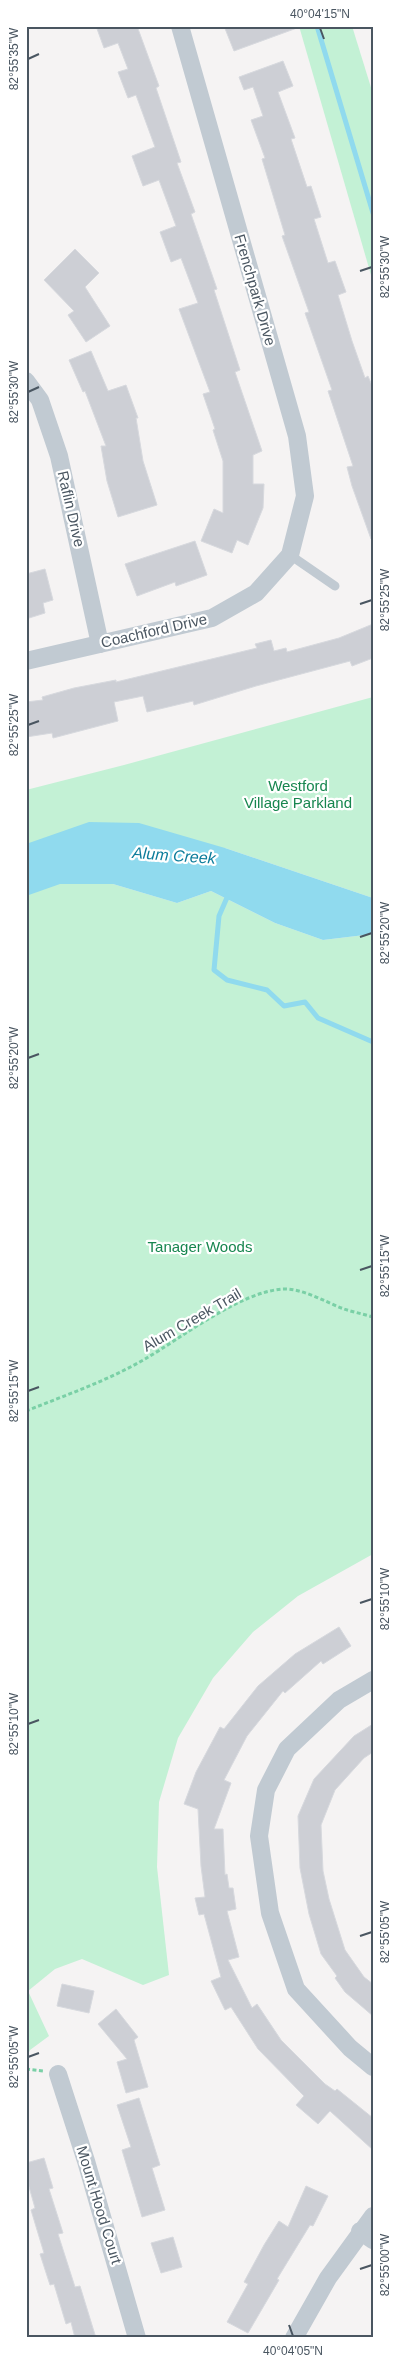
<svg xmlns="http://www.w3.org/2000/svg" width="399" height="2364" viewBox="0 0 399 2364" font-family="Arial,sans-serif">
<rect width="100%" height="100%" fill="#f5f3f3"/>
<g fill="#c3f1d5">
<polygon points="299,26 352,26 373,94 373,282"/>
<polygon points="373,697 373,898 225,848 61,883 113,884 177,903 211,891 275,923 323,940 373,934 373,1554 298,1596 253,1632 213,1678 178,1738 159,1802 157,1867 169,1975 143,1985 82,1959 55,1969 28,1991 49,2036 30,2050 26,2059 26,790 124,765"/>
</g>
<polygon fill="#90daee" points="89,822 139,823 225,848 373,898 373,934 323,940 275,923 211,891 177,903 113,884 60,884 26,896 26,844"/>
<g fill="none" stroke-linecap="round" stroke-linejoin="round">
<g stroke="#90daee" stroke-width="5">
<polyline points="317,26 373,213"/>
<polyline points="229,893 219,916 214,970 227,980 267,990 284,1006 305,1002 318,1018 373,1042"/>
</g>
</g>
<g fill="#cdcfd5" stroke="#d7d9de">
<polygon points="96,26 137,26 159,86 156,88 181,162 177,163 195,212 191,214 217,289 214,290 240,370 235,372 262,451 253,455 253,484 264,484 263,508 248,545 237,540 232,553 201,541 214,509 223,513 223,461 213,430 215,429 203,394 210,392 179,309 198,303 181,258 171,262 160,232 176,226 159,180 143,186 132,156 155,147 136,95 128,98 118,72 128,69 118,43 104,48"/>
<polygon points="224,26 297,26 297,28 234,51"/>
<polygon points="283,61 293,86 278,92 295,138 291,139 307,187 311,186 321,217 314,219 328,263 335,261 346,292 338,295 352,341 365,378 368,376 373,388 373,539 371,539 352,486 347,467 353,466 328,391 332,390 305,313 309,312 282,236 285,235 262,159 265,158 251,120 263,116 253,87 244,90 239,77"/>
<polygon points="75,249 99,273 85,287 110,326 86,342 68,315 74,311 44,280"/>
<polygon points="91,351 108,391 126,385 138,418 136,418 143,461 157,505 118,517 107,481 101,446 106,446 85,391 83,392 69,360"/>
<polygon points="195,541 207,575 176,586 175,582 137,596 125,564"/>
<polygon points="45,569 53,600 43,603 45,613 26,619 26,574"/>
<polygon points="373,624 373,658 352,666 350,661 256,686 194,705 193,701 147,712 143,696 114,702 118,721 53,738 52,733 26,737 26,702 43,700 42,697 74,688 116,680 116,682 257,648 255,644 271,640 274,651 286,648 287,652 339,638"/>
<polygon points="339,1627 351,1646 323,1664 321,1661 285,1693 283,1691 247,1736 224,1780 231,1783 214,1829 223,1829 225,1875 227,1874 229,1888 233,1888 236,1909 227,1911 239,1957 228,1960 252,2008 257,2004 281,2040 325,2084 335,2091 337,2089 373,2118 373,2150 330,2111 318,2124 296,2105 304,2096 258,2049 231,2007 225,2010 211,1981 221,1977 204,1914 199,1915 195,1898 205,1897 201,1866 198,1809 184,1804 196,1772 220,1727 224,1729 258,1686 295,1654"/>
<polygon points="373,1724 373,1752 364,1758 335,1790 321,1825 323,1871 329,1899 345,1950 364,1977 373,1984 373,2016 345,1992 335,1978 337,1976 321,1954 309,1914 300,1868 298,1816 314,1779 354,1736"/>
<polygon points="62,1984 94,1991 89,2013 57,2006"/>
<polygon points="116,2009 138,2037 134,2040 148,2087 126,2093 117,2062 127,2059 98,2024"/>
<polygon points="139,2098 160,2165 152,2168 165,2210 142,2217 122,2150 131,2147 117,2105"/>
<polygon points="44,2158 53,2188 49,2189 63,2233 58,2234 75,2287 80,2286 96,2338 75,2338 71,2322 66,2324 54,2284 50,2285 40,2254 44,2253 31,2210 35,2208 26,2176 26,2163"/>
<polygon points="306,2186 328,2196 313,2226 310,2225 277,2279 279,2280 248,2333 227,2322 248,2284 244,2282 264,2245 279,2221 288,2227"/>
<polygon points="173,2237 182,2267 161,2273 151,2243"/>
</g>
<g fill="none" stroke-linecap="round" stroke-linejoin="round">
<g stroke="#7ad0a6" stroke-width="3" stroke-dasharray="4 2.5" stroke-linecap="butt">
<path d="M26,1411C66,1395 107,1381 145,1359C183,1337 238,1293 282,1289C303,1288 325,1302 344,1309C353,1312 363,1314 373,1317"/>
<polyline points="26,2069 43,2071"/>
</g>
<polyline stroke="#c1cad2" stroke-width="9" points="290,555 335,586"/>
<g stroke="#c1cad2" stroke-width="18">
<polyline points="26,381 40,400 59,456 100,644"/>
<polyline points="26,661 212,618 256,593 290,555 305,496 297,436 180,26"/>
<polyline points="373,1680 339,1700 287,1749 266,1790 259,1836 270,1913 296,1989 350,2048 373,2067"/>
<polyline points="58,2074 86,2161 137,2338"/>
<polyline points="360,2231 373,2240"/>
<polyline points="294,2338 328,2278 373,2216"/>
</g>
</g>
<path fill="none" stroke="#4a5661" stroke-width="2" d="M320,28L324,39M28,59L39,54M360,271L372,267M28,392L39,387M360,604L372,600M28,725L39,721M360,937L372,933M28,1058L39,1054M360,1270L372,1266M28,1391L39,1387M360,1603L372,1599M28,1724L39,1720M360,1936L372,1932M28,2057L39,2053M360,2269L372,2265M289,2325L293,2336"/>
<g text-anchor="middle" stroke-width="4.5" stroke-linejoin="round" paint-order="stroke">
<g font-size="15" fill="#4a5661" stroke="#fff">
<text transform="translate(255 290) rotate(74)" y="5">Frenchpark Drive</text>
<text transform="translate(71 509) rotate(77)" y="5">Raflin Drive</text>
<text transform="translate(154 631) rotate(-13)" y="5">Coachford Drive</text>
<text transform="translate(192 1320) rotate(-30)" y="5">Alum Creek Trail</text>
<text transform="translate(99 2205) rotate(73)" y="5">Mount Hood Court</text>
</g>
<g font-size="15" fill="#17864f" stroke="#fff">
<text x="298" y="791">Westford<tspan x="298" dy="17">Village Parkland</tspan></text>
<text x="200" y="1252">Tanager Woods</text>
</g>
<g font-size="16" font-style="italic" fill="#0c7c9b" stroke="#fff">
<text transform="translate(174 855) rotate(4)" y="6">Alum Creek</text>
</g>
</g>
<rect width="399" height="2364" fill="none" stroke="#ffffff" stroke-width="55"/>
<rect x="28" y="28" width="344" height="2308" fill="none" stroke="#4a5661" stroke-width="2"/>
<g font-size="12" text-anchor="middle" fill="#4a5661">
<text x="320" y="18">40°04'15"N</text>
<text transform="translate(14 59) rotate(-90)" y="4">82°55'35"W</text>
<text transform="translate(385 267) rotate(-90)" y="4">82°55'30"W</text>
<text transform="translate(14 392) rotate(-90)" y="4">82°55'30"W</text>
<text transform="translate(385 600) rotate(-90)" y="4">82°55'25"W</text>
<text transform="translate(14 725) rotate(-90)" y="4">82°55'25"W</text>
<text transform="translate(385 933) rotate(-90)" y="4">82°55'20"W</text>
<text transform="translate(14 1058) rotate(-90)" y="4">82°55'20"W</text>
<text transform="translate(385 1266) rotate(-90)" y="4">82°55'15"W</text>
<text transform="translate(14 1391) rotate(-90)" y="4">82°55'15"W</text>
<text transform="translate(385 1599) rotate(-90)" y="4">82°55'10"W</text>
<text transform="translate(14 1724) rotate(-90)" y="4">82°55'10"W</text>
<text transform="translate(385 1932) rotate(-90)" y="4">82°55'05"W</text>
<text transform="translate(14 2057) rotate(-90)" y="4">82°55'05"W</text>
<text transform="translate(385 2265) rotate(-90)" y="4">82°55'00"W</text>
<text x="293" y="2355">40°04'05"N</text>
</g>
</svg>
